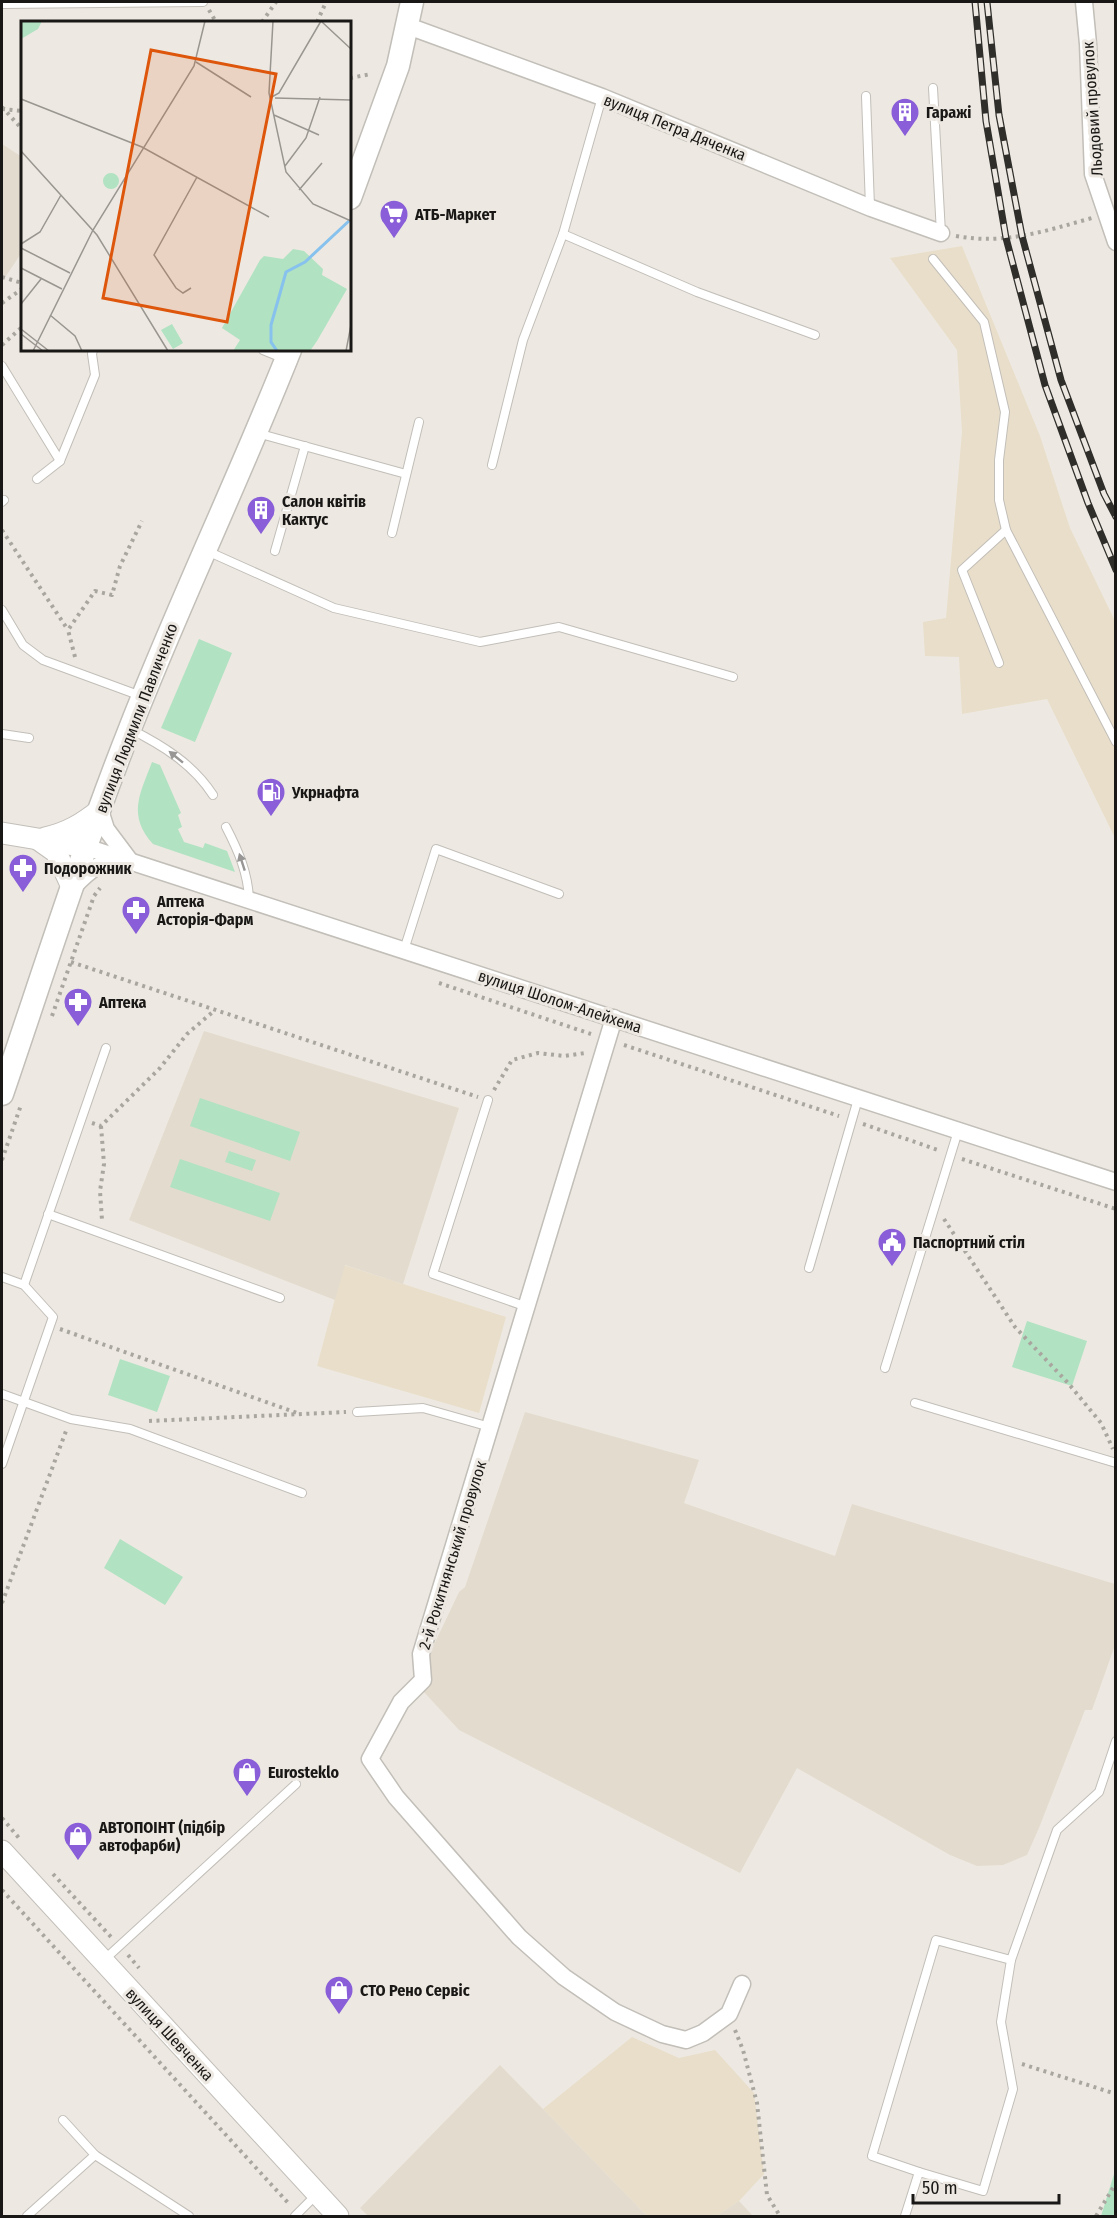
<svg xmlns="http://www.w3.org/2000/svg" width="1117" height="2218" viewBox="0 0 1117 2218" font-family="'Fira Sans Condensed',sans-serif">
<rect width="100%" height="100%" fill="#ede9e2"/>
<g fill="#e9deca">
<polygon points="962,246 1040,436 1070,528 1115,621 1115,838 1047,699 962,714 959,657 925,656 923,622 946,618 962,432 957,350 890,258"/>
<polygon points="344,1265 506,1317 479,1413 317,1366"/>
<polygon points="632,2037 679,2058 715,2050 754,2093 764,2174 739,2201 717,2216 647,2216 543,2109"/>
</g>
<g fill="#e3dbce">
<polygon points="2,144 22,157 22,252 6,276 2,275"/>
<polygon points="204,1031 459,1108 403,1284 345,1265 335,1300 129,1220"/>
<polygon points="525,1412 699,1460 684,1503 835,1556 852,1504 1115,1584 1115,1645 1092,1710 1085,1710 1039,1828 1027,1855 1003,1865 977,1866 950,1855 797,1768 740,1873 459,1730 423,1691 430,1653 459,1592 465,1587"/>
<polygon points="500,2065 543,2109 647,2216 368,2216 360,2208"/>
<polygon points="739,2201 753,2216 717,2216"/>
</g>
<g fill="#b1e2c2">
<polygon points="199,639 232,653 195,742 161,728"/>
<path d="M152,762L160,765L181,813L178,815L182,827L178,829L184,842L203,848L205,843L227,851L235,872L153,844C127,815 140,794 152,762Z"/>
<polygon points="200,1098 300,1132 290,1161 190,1126"/>
<polygon points="229,1151 256,1160 252,1171 225,1162"/>
<polygon points="180,1159 280,1193 270,1221 170,1187"/>
<polygon points="1027,1321 1087,1341 1072,1386 1012,1367"/>
<polygon points="120,1359 170,1376 157,1412 108,1395"/>
<polygon points="120,1539 183,1577 165,1605 104,1568"/>
<polygon points="1115,2171 1115,2216 1101,2216"/>
</g>
<g fill="none" stroke-linecap="round" stroke-linejoin="round">
<g stroke="#c2beb8" stroke-width="10">
<g id="service">
<polyline points="2,4 203,2"/>
<polyline points="933,88 941,233"/>
<polyline points="866,96 870,207"/>
<polyline points="563,234 697,292 815,335"/>
<polyline points="933,259 984,322 1005,412 999,460 999,500 1006,530 1116,742"/>
<polyline points="263,350 285,359"/>
<polyline points="2,366 60,461"/>
<polyline points="257,433 406,474"/>
<polyline points="492,465 523,340 563,234 602,97"/>
<polyline points="37,479 60,461 95,375 92,354 93,350"/>
<polyline points="2,502 4,500"/>
<polyline points="392,533 419,422"/>
<polyline points="207,551 334,608 480,642 559,627 733,677"/>
<polyline points="275,551 305,446"/>
<polyline points="2,610 23,645 43,660 141,696"/>
<polyline points="999,663 962,570 1006,530"/>
<path d="M130,729C162,745 193,764 213,795"/>
<polyline points="2,734 29,738"/>
<path d="M226,827C238,850 248,873 249,899"/>
<polyline points="404,950 436,849 559,894"/>
<polyline points="488,1100 433,1274 527,1307"/>
<polyline points="48,1214 280,1298"/>
<polyline points="809,1268 858,1099"/>
<polyline points="2,1277 24,1285 53,1317 2,1464"/>
<polyline points="24,1285 106,1048"/>
<polyline points="885,1368 958,1131"/>
<polyline points="2,1394 71,1419 130,1429 302,1493"/>
<polyline points="915,1403 1116,1463"/>
<polyline points="357,1412 423,1408 490,1427"/>
<polyline points="104,1960 296,1784"/>
<polyline points="63,2120 95,2155 189,2216"/>
<polyline points="919,2172 872,2156 936,1940 1011,1960"/>
<polyline points="27,2216 95,2155"/>
<polyline points="295,2216 317,2194"/>
<polyline points="905,2216 919,2172 983,2191 1013,2089 1001,2022 1011,1960 1057,1830 1099,1792 1116,1741"/>
</g>
</g>
<g stroke="#c2beb8" stroke-width="19">
<g id="minor">
<polyline points="1084,2 1088,44 1093,174 1116,242"/>
<polyline points="408,26 602,97 871,208 941,233"/>
<polyline points="100,810 106,829 130,861"/>
<polyline points="86,847 1116,1182"/>
<path d="M74,886C91,869 98,862 123,861"/>
<polyline points="614,1018 421,1654 423,1680 401,1702 370,1759 396,1797 519,1937 564,1977 615,2012 662,2034 686,2040 703,2033 729,2014 742,1984"/>
</g>
</g>
<g stroke="#c2beb8" stroke-width="23">
<g id="tertiary">
<polyline points="2,833 86,847"/>
<path d="M45,838C68,833 82,824 100,810"/>
<polyline points="39,840 56,852 72,887"/>
<polyline points="2,1851 338,2216"/>
</g>
</g>
<g stroke="#c2beb8" stroke-width="25">
<g id="secondary">
<polyline points="350,198 398,66 412,2"/>
<path d="M2,1094C44,971 83,847 131,726C181,599 240,476 290,350"/>
</g>
</g>
<g stroke="#a9a6a0" stroke-width="4" stroke-dasharray="3 4.5" stroke-linecap="butt">
<polyline points="209,10 216,22"/>
<polyline points="262,22 276,2"/>
<polyline points="317,22 326,2"/>
<polyline points="350,78 371,74"/>
<polyline points="2,107 22,129"/>
<polyline points="2,109 22,111"/>
<path d="M956,236C1005,245 1045,231 1092,218"/>
<polyline points="2,277 22,283"/>
<polyline points="2,303 22,289"/>
<polyline points="2,345 22,327"/>
<polyline points="2,530 68,630"/>
<polyline points="75,657 68,630 95,591 112,595 120,566 142,521"/>
<polyline points="71,962 478,1097"/>
<polyline points="439,983 591,1034"/>
<polyline points="52,1016 94,896 100,888"/>
<polyline points="624,1045 839,1116"/>
<polyline points="494,1090 512,1060 538,1053 564,1056 585,1053"/>
<polyline points="92,1123 101,1126 160,1068 187,1034 215,1010"/>
<polyline points="863,1124 938,1150"/>
<polyline points="101,1126 104,1164 100,1191 102,1220"/>
<polyline points="962,1159 1116,1209"/>
<polyline points="2,1160 21,1105"/>
<polyline points="944,1219 1015,1327 1068,1383 1101,1423 1113,1449"/>
<polyline points="60,1329 300,1414"/>
<polyline points="149,1421 346,1412"/>
<polyline points="2,1603 66,1431"/>
<polyline points="2,1818 19,1838"/>
<polyline points="53,1874 111,1937"/>
<polyline points="2,1890 290,2205"/>
<polyline points="128,1955 139,1968"/>
<polyline points="735,2030 743,2050 757,2103 767,2195 780,2216"/>
<polyline points="1022,2064 1116,2094"/>
<polyline points="1096,2216 1116,2183"/>
</g>
<use href="#service" stroke="#fff" stroke-width="8"/>
<use href="#minor" stroke="#fff" stroke-width="16"/>
<use href="#tertiary" stroke="#fff" stroke-width="21"/>
<use href="#secondary" stroke="#fff" stroke-width="22"/>
<g stroke="#302e2b" stroke-width="7">
<g id="rail">
<polyline points="975,2 986,121 1006,238 1045,385 1088,503 1116,570"/>
<polyline points="987,2 999,115 1022,236 1061,380 1104,494 1116,517"/>
</g>
</g>
<use href="#rail" stroke="#ede9e2" stroke-width="4.5" stroke-dasharray="14" stroke-linecap="butt"/>
</g>
<defs><path id="oneway-solid" d="M-6-.8H1V-3.2L6.5 0L1 3.2V.8H-6Z" transform="scale(1.5)"/></defs>
<g fill="#989796">
<use href="#oneway-solid" transform="translate(176 757) rotate(-141)"/>
<use href="#oneway-solid" transform="translate(242 862) rotate(-108)"/>
</g>
<defs>
<g id="building-pin" transform="scale(1.5)"><path d="M0 17L-7.5 6A9.5 9.5 0 1 1 7.5 6Z" fill="#895ed8" stroke="#ede9e2"/><path d="M-4-6H4V6H1V3H-1V6H-4ZM-2.5-4.3h1.7v1.8h-1.7ZM.8-4.3h1.7v1.8H.8ZM-2.5-1h1.7V.8h-1.7ZM.8-1h1.7V.8H.8Z" fill="#fff"/></g>
<g id="supermarket-pin" transform="scale(1.5)"><path d="M0 17L-7.5 6A9.5 9.5 0 1 1 7.5 6Z" fill="#895ed8" stroke="#ede9e2"/><path d="M-6-5.5h2.5l.6 2H6L4.5 2H-2.5L-4.4-4H-6ZM-1.5 3.2a1.3 1.3 0 1 0 .1 0ZM3 3.2a1.3 1.3 0 1 0 .1 0Z" fill="#fff"/></g>
<g id="fuel-pin" transform="scale(1.5)"><path d="M0 17L-7.5 6A9.5 9.5 0 1 1 7.5 6Z" fill="#895ed8" stroke="#ede9e2"/><path d="M-5.5-6h7V0h2V4h1.3V-2.5L3-4.5l.8-.8L6-3V5H2.5V1h-1V6h-7ZM-4.2-4.7v3.2H.2V-4.7Z" fill="#fff"/></g>
<g id="pharmacy-pin" transform="scale(1.5)"><path d="M0 17L-7.5 6A9.5 9.5 0 1 1 7.5 6Z" fill="#895ed8" stroke="#ede9e2"/><path d="M-2-6h4v4h4v4h-4v4h-4v-4h-4v-4h4Z" fill="#fff"/></g>
<g id="civic-pin" transform="scale(1.5)"><path d="M0 17L-7.5 6A9.5 9.5 0 1 1 7.5 6Z" fill="#895ed8" stroke="#ede9e2"/><path d="M-.6-6.5H3V-4.5H.6V-3L4-1V1h2V6H-6V1h2V-1L-.6-3ZM-1.2 2.5V6h2.4V2.5Z" fill="#fff"/></g>
<g id="shop-pin" transform="scale(1.5)"><path d="M0 17L-7.5 6A9.5 9.5 0 1 1 7.5 6Z" fill="#895ed8" stroke="#ede9e2"/><path d="M-5-2.5h2.3a2.7 3.5 0 0 1 5.4 0H5L5.5 6h-11ZM-1.5-2.5h3a1.5 2.3 0 0 0-3 0Z" fill="#fff"/></g>
</defs>
<g fill-rule="evenodd">
<use href="#building-pin" x="905" y="112"/>
<use href="#supermarket-pin" x="394" y="214"/>
<use href="#building-pin" x="261" y="510"/>
<use href="#fuel-pin" x="271" y="792"/>
<use href="#pharmacy-pin" x="23" y="868"/>
<use href="#pharmacy-pin" x="136" y="910"/>
<use href="#pharmacy-pin" x="78" y="1002"/>
<use href="#civic-pin" x="892" y="1242"/>
<use href="#shop-pin" x="247" y="1772"/>
<use href="#shop-pin" x="78" y="1836"/>
<use href="#shop-pin" x="339" y="1990"/>
</g>
<g text-anchor="middle" stroke-width="6" stroke-linejoin="round" paint-order="stroke">
<g font-size="16" fill="#1a1816" stroke="#ede9e2">
<text transform="translate(1092 109) rotate(-94)" y="6">Льодовий провулок</text>
<text transform="translate(675 127) rotate(22)" y="6">вулиця Петра Дяченка</text>
<text transform="translate(136 718) rotate(-69)" y="6">вулиця Людмили Павличенко</text>
<text transform="translate(560 1001) rotate(18)" y="6">вулиця Шолом-Алейхема</text>
<text transform="translate(452 1555) rotate(-73)" y="6">2-й Рокитнянський провулок</text>
<text transform="translate(170 2034) rotate(47)" y="6">вулиця Шевченка</text>
</g>
<g font-size="16" font-weight="bold" fill="#1a1816" stroke="#ede9e2" text-anchor="start">
<text x="926" y="118">Гаражі</text>
<text x="415" y="220">АТБ-Маркет</text>
<text x="282" y="507">Салон квітів<tspan x="282" dy="18">Кактус</tspan></text>
<text x="292" y="798">Укрнафта</text>
<text x="44" y="874">Подорожник</text>
<text x="157" y="907">Аптека<tspan x="157" dy="18">Асторія-Фарм</tspan></text>
<text x="99" y="1008">Аптека</text>
<text x="913" y="1248">Паспортний стіл</text>
<text x="268" y="1778">Eurosteklo</text>
<text x="99" y="1833">АВТОПОІНТ (підбір<tspan x="99" dy="18">автофарби)</tspan></text>
<text x="360" y="1996">СТО Рено Сервіс</text>
</g>
</g>
<g transform="translate(21 21)">
<rect width="330" height="330" fill="#ede9e2"/>
<path d="M0,0H21L17,8L0,18ZM82 160a8 8 0 1 1 16 0a8 8 0 1 1-16 0ZM272,228L283,230L302,248L301,254L326,268L296,320L289,330H212L219,319L201,307L239,239L243,235L262,238ZM151,303L162,322L152,328L140,309Z" fill="#b1e2c2"/>
<path fill="none" stroke="#87c1ed" stroke-width="3" d="M256,330L250,321V304L265,251L284,241L329,199"/>
<path fill="none" stroke="#999590" stroke-width="1.5" d="M252,0L248,72L265,151L292,183L330,200M301,1L330,28M175,41L230,76M249,77L258,72L300,0M254,77L330,79M0,78L121,126L248,196M253,94L298,114M0,130L76,214L147,330M264,145L285,117L299,76M278,169L301,142M0,223L19,211L40,174M0,227L49,252M0,247L41,268M170,267L162,272L155,267L133,234L176,156M0,283L20,258M29,294L54,315L61,330M0,308L28,330M0,313L22,330M12,330L72,209L173,45L184,0M325,330L330,304"/>
<path fill="#de560c" fill-opacity="0.15" stroke="#de560c" stroke-width="3" d="M130,29L255,53L206,301L82,277Z"/>
<rect width="330" height="330" fill="none" stroke="#1a1816" stroke-width="3"/>
</g>
<rect width="1117" height="2218" fill="none" stroke="#1a1816" stroke-width="6"/>
<path d="M913 2194v9h146v-9" fill="none" stroke="#1a1816" stroke-width="3"/>
<text x="922" y="2194" font-size="18" fill="#1a1816" stroke="#ede9e2" stroke-width="4.5" paint-order="stroke">50 m</text>
</svg>
